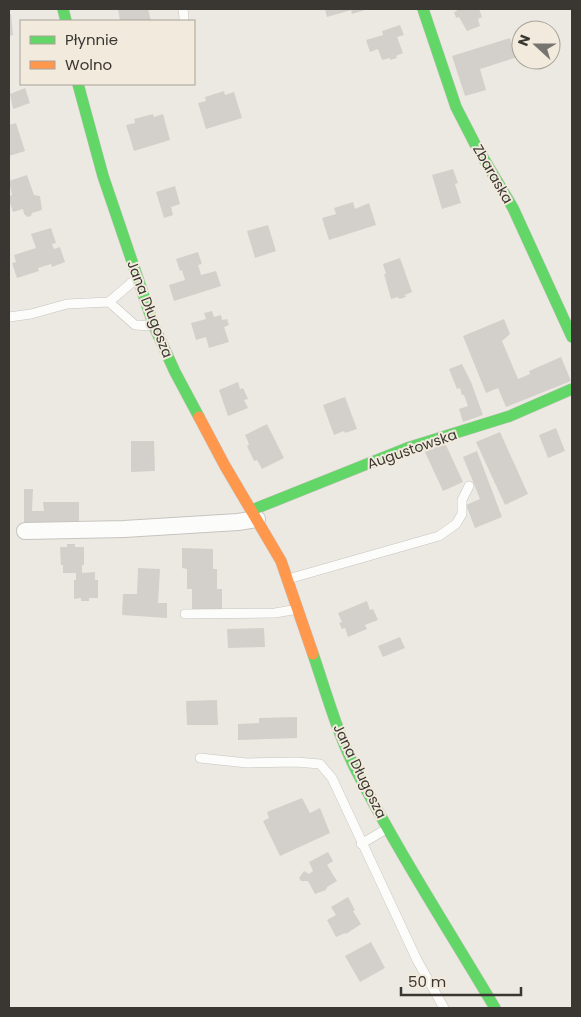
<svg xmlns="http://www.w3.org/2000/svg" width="581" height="1017" viewBox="0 0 581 1017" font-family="Poppins,sans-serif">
<rect width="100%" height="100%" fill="#ece9e2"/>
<g fill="#d3d0cb">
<polygon points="118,9 148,9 151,21 120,21"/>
<polygon points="325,9 368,9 352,14 351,10 327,17"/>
<polygon points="456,9 479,9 482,17 478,19 480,26 467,31 459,17 456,18 454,12 457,11"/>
<polygon points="9,14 11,14 13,35 9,36"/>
<polygon points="400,25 404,35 397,37 403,53 396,56 397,58 390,60 390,58 382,60 378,49 370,52 366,40 383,35 382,31"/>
<polygon points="510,38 513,48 518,47 521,56 480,69 486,90 465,96 452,56"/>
<polygon points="25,88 30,103 13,109 10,94"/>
<polygon points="224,91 225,95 234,92 242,118 206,129 198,103 206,101 205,97"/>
<polygon points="153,114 154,117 163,114 170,140 134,151 126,125 135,123 134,119"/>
<polygon points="16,123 25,151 9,156 9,125"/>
<polygon points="453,169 458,183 455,184 461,203 442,209 432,175"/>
<polygon points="27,175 34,195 40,196 42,210 32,213 31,216 28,217 24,214 23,209 13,212 9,200 9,196 12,195 9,181"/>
<polygon points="175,186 180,204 171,207 173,215 164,218 156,192"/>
<polygon points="353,202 355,209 369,203 376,225 329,240 322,218 336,214 334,208"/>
<polygon points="268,225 276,251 255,258 247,231"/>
<polygon points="51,228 56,243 52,244 54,249 60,247 65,262 52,267 51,264 38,268 39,271 17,278 12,263 16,262 14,255 36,248 31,234"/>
<polygon points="198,252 202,264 198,265 201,275 216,271 221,286 174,301 169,285 185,280 182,270 180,271 176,259"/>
<polygon points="400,258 412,292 405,295 406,297 399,299 398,297 391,299 384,274 386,274 383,264"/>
<polygon points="212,311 214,317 221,315 222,320 227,319 229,325 224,327 229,342 209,348 206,337 196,340 191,323 206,319 204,313"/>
<polygon points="504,319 510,334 502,341 518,379 530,374 529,371 561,357 571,381 506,407 498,388 486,393 463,336"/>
<polygon points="462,364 471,382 483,415 463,422 459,409 468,406 464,395 462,395 460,388 457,389 449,369"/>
<polygon points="238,382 240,389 243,388 248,399 244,400 248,408 228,416 219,390"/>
<polygon points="345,397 357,429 345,433 344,431 334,435 323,405"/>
<polygon points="267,424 284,458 262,469 257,460 254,461 247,446 249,444 245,435"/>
<polygon points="556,428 565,451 548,458 539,435"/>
<polygon points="500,432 528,494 505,505 476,442"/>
<polygon points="131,441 154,441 155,471 131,472"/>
<polygon points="445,443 463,482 443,491 425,452"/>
<polygon points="477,451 502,517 475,528 466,505 480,499 463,457"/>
<polygon points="24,489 33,489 32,511 44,511 43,502 79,502 79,525 24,525"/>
<polygon points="67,544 75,544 75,547 84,547 84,565 82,565 82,573 95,572 95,580 98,580 98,598 89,598 89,601 81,601 81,598 74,599 74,580 76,580 76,573 63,573 63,565 61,565 60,547 67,547"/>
<polygon points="182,548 213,549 213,569 217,569 217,589 222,589 222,610 192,610 192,589 187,589 187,569 182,568"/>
<polygon points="138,568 160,569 158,603 167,603 167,618 122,615 123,594 137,594"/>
<polygon points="367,601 370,610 373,609 378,620 365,625 367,629 348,637 345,628 342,629 339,623 342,622 338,613"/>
<polygon points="264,628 265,647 228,648 227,629"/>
<polygon points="400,637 405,648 383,657 378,646"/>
<polygon points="217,700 218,725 187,725 186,701"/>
<polygon points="297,717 297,738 238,740 238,724 259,723 259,718"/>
<polygon points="302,798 310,813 320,808 330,833 280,856 263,821 269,818 267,812"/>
<polygon points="328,852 333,861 327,865 337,881 327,887 326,890 315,894 308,881 301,881 299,878 304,871 309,874 313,871 309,862"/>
<polygon points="348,897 355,910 353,911 361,924 346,934 345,933 336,937 327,920 336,915 331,907"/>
<polygon points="371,942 385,968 360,982 345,956"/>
</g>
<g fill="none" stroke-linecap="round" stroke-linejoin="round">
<g stroke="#c7c4bf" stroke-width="10">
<g id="lane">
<polyline points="183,9 184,18"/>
<polyline points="109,302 137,278"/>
<polyline points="9,317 31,314 67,304 109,302 135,325 153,326"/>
<polyline points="288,579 439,536 456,524 462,514 462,500 469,486"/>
<polyline points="185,614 275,613 298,609"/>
<polyline points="200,758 247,763 296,762 320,764 332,778 417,960 444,1008"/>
<polyline points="361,844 388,828"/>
</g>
</g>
<g stroke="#c7c4bf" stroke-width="18">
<polyline id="street" points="25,531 124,529 238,522 257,519"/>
</g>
<g stroke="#c7c4bf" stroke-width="12">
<g id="fast">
<polyline points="63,9 66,21"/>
<polyline points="423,9 456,107 475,144 513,208 572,337"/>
<polyline points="78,84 103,176 154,326 175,372 199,417"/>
<polyline points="252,510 407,448 510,416 572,389"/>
<path d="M313,654C326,692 337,732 355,768C397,850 448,929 495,1008"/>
</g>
</g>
<g stroke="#c7c4bf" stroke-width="12">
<polyline id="slow" points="199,417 225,466 281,561 313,654"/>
</g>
<use href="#lane" stroke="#fcfcfb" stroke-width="9"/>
<use href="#street" stroke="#fcfcfb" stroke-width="16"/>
<use href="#fast" stroke="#63d668" stroke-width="11"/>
<use href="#slow" stroke="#ff974d" stroke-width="11"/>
</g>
<g text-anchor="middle" stroke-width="4" stroke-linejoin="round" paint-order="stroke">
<g font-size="14" fill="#3a3732" stroke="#f1eadd">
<text transform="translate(493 174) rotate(60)" y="5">Zbaraska</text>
<text transform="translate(150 309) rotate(69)" y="5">Jana Długosza</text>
<text transform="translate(412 449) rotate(-19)" y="5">Augustowska</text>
<text transform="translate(360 771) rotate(64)" y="5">Jana Długosza</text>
</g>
</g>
<rect width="581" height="1017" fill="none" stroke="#3a3732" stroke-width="20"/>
<rect x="20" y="20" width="175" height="65" fill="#f1eadd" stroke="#a8a299"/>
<rect x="30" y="36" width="25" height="8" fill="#63d668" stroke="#a8a299"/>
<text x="65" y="45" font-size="15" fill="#3a3732">Płynnie</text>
<rect x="30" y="61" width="25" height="8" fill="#ff974d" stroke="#a8a299"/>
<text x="65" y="70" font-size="15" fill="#3a3732">Wolno</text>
<g transform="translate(536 45) rotate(291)"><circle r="24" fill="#f1eadd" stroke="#a8a299"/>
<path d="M0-4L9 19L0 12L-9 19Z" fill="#787570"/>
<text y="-8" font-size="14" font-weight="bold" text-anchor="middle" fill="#3a3732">N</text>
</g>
<path d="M401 987v8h120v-8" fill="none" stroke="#3a3732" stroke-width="2.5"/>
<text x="408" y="987" font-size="15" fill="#3a3732" stroke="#f1eadd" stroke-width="4" paint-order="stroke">50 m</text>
</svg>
